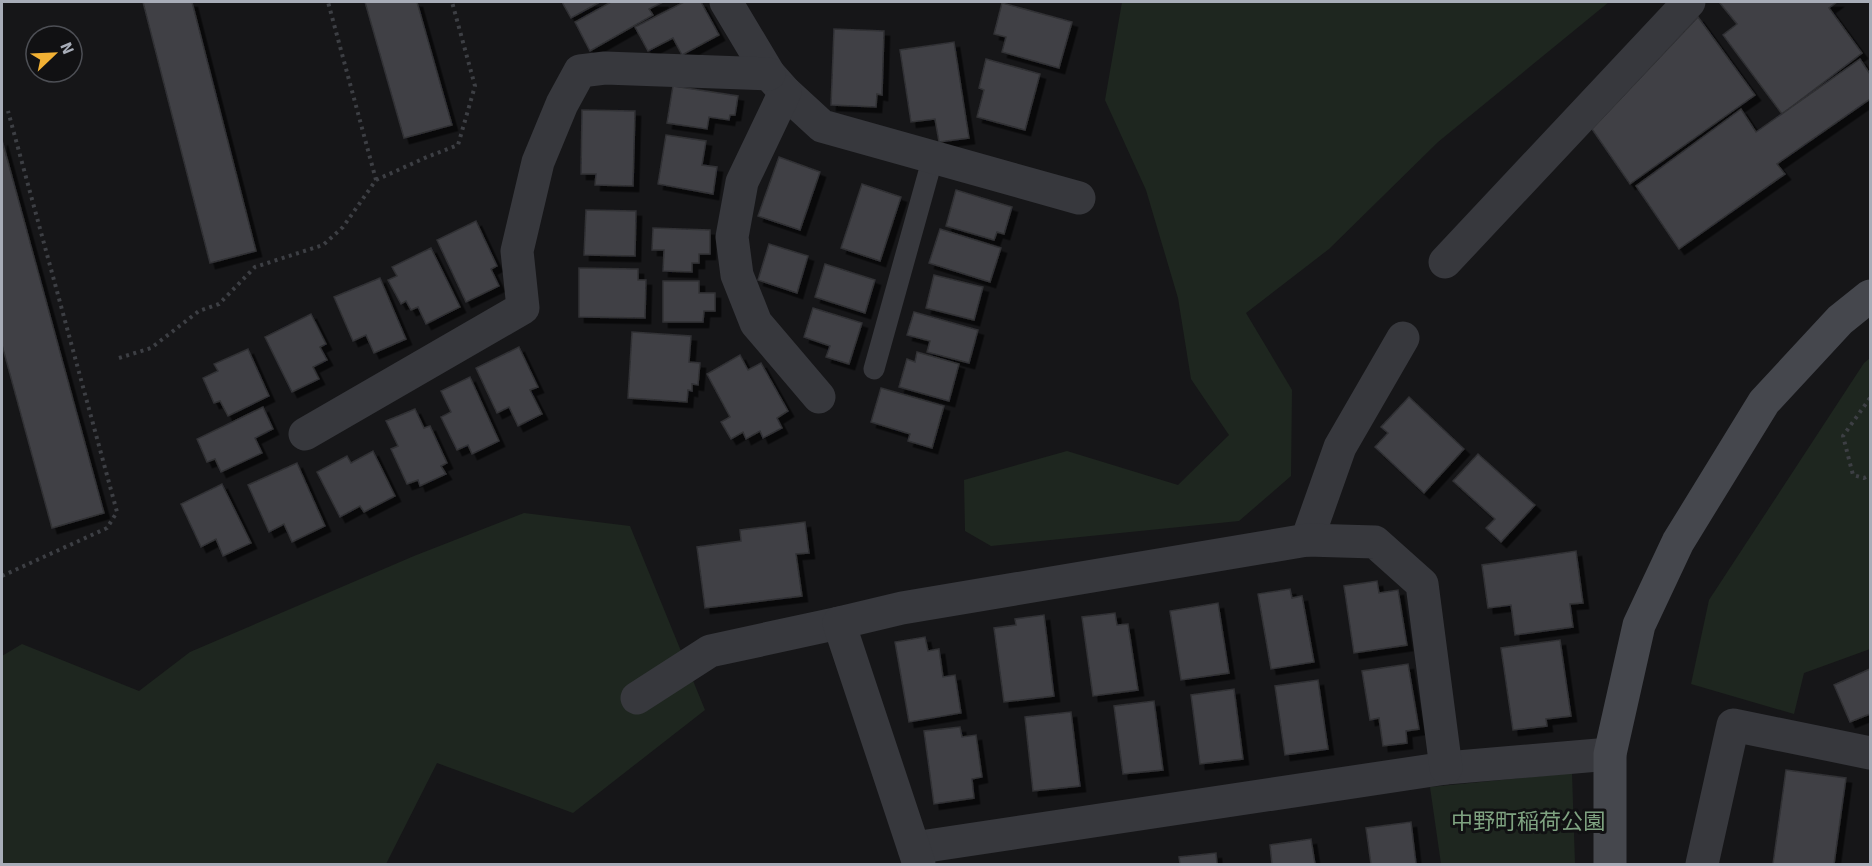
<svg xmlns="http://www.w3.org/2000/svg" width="1872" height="866" viewBox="0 0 1872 866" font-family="Signika,'Noto Sans JP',sans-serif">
<defs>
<filter id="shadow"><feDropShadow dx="5.5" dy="5.5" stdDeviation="0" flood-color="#0009"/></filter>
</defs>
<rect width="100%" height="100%" fill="#161618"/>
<g fill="#1e261f">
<polygon points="1122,2 1609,2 1438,142 1329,249 1246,313 1292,390 1291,476 1239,521 991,546 965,531 964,480 1067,451 1178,485 1229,435 1191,379 1178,298 1146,190 1105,100"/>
<polygon points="1870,358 1870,649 1804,673 1794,714 1691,684 1709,600 1864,363"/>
<polygon points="524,513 630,526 705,710 573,813 437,763 386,864 2,864 2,656 22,644 139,691 190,652 414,556"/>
<polygon points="1572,773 1575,864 1441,864 1430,787"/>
</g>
<g fill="#404145" stroke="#303034" stroke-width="1.5" filter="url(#shadow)">
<polygon points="143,2 192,2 256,251 210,263"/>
<polygon points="365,2 417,2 452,125 404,138"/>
<polygon points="562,2 600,2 571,18"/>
<polygon points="611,2 663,2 649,9 653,15 590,51 575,22"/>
<polygon points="684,2 701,2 719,35 682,55 673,38 648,51 635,27"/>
<polygon points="1719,2 1837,2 1829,8 1862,53 1782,114 1723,35 1737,24"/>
<polygon points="1002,3 1072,22 1059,68 1002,52 1006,37 994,34"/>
<polygon points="1698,17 1755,95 1630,184 1592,129"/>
<polygon points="834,29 884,31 882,95 877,94 876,107 831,105"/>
<polygon points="954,42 969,138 939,142 935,119 911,122 900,50"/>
<polygon points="986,59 1040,74 1025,130 977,117 984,90 979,88"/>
<polygon points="1860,59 1870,74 1870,99 1777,164 1785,174 1679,249 1636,186 1741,109 1756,132"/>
<polygon points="673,86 738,96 735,115 730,115 729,120 709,117 707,129 667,123"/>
<polygon points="582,110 635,111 633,186 595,185 596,174 581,174"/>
<polygon points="666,135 706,141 702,165 717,167 713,194 658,184"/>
<polygon points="2,140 104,513 52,528 2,345"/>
<polygon points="779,157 820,172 800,230 758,216"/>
<polygon points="862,184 901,197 880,261 841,248"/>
<polygon points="956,190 1012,207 1004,234 997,232 994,240 946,226"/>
<polygon points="586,210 636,211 635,256 584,255"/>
<polygon points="476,221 497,266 491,269 499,286 466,302 437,240"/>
<polygon points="653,228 710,230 710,254 699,254 699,263 692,263 692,272 663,271 664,250 652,250"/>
<polygon points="940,229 1001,248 990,282 929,263"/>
<polygon points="769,244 808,256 797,293 758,280"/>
<polygon points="431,248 460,307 426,324 418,307 411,310 406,301 401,304 388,280 397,276 392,267"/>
<polygon points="825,264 875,280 865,313 815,297"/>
<polygon points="579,268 638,269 638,280 646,280 645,318 579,317"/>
<polygon points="934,275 983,287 974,320 926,308"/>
<polygon points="380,278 406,339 374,353 366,335 353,341 334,297"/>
<polygon points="663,281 699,281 699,293 715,293 715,311 704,311 703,322 663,322"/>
<polygon points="813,308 862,323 849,364 826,357 830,346 804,337"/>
<polygon points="914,312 978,330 969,363 927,352 930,341 907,335"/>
<polygon points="311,314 326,344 320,347 327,360 313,367 319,379 292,392 265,337"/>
<polygon points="632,332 691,336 689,362 700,363 698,385 692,384 692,391 688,390 687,402 628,398"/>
<polygon points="519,347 538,387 530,390 542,414 518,426 509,407 497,413 476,368"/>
<polygon points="248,349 269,396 228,416 220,401 214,403 203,378 218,371 214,364"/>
<polygon points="917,352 959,364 949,401 899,387 907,359 915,362"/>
<polygon points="740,355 748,370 761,363 788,411 777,418 782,428 763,438 760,431 746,439 743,432 731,439 721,422 730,417 707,374"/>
<polygon points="470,377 499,441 472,454 468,445 457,450 441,417 451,412 441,391"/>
<polygon points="881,388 944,406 932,448 908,441 910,434 871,422"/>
<polygon points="1409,397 1464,449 1424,493 1375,447 1388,433 1381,427"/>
<polygon points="263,407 273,429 255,438 262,453 221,472 215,459 207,462 197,439"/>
<polygon points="415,409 424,428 430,426 447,463 441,466 446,474 420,486 418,480 407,484 391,449 398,446 386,421"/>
<polygon points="373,451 395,496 364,512 360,506 340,517 317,472 347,456 351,463"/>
<polygon points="1478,454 1535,505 1501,542 1486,528 1495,519 1453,481"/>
<polygon points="297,463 325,526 292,542 284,524 269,532 248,485"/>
<polygon points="222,484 251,543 223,556 216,539 201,547 181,504"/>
<polygon points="805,522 809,553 796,554 802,596 705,608 697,547 741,541 740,530"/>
<polygon points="1576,551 1583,603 1570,604 1573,627 1515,635 1511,605 1488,608 1482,565"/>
<polygon points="1377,581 1379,593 1398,590 1407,645 1354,653 1344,586"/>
<polygon points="1290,589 1292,598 1302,596 1314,662 1271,669 1258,594"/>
<polygon points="1218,603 1229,673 1181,680 1170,611"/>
<polygon points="1115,613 1117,625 1128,624 1138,690 1093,696 1082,617"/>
<polygon points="1044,615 1054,696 1004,702 994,628 1016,625 1015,619"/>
<polygon points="925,637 928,651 939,649 943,677 955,675 961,713 909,722 895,642"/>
<polygon points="1560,640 1571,716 1546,719 1547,726 1513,730 1501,648"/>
<polygon points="1408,664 1419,729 1406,731 1407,743 1383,746 1379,718 1370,720 1362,671"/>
<polygon points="1870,669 1870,714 1850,722 1834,685"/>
<polygon points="1318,680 1328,749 1285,755 1275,686"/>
<polygon points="1234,689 1243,759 1200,764 1191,695"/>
<polygon points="1154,701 1163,770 1123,774 1114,706"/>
<polygon points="1071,712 1080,786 1033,791 1025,717"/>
<polygon points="960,727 962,737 976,735 982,777 972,779 974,798 934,804 924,731"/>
<polygon points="1786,770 1846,778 1834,864 1773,864"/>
<polygon points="1411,822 1416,864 1371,864 1366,828"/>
<polygon points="1311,839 1315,864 1272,864 1270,845"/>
<polygon points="1216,853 1217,864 1180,864 1179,857"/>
</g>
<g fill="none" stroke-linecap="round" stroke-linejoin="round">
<g stroke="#3d3f44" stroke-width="4" stroke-dasharray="3 4.5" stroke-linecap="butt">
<polyline points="376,180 427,157 458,145 475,86 452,2"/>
<polyline points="119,358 151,348 199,311 219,304 255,267 323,245 343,227 376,180 328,2"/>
<polyline points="1870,398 1843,436 1853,475 1864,478 1870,475"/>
<polyline points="2,576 107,528 117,512 8,111"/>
</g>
<polyline stroke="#37383d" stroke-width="21" points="874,369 933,157"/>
<g stroke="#37383d" stroke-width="33">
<polyline points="726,2 769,74 785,92 822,126 1079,198"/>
<polyline points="785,92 742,182 732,237 737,275 756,323 819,397"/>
<polyline points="1445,262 1689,2"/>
<polyline points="305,434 523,308 517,251 538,162 562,104 580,71 605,68 769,74"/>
<polyline points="1307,540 1340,447 1403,338"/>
<polyline points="637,698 710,651 839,623"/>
<polyline points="914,848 1446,768 1610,754"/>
<polyline points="919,864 839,623 902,608 1307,540 1375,542 1422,584 1446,768"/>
<polyline points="1702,864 1733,725 1870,753"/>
</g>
<polyline stroke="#45474d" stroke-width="33" points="1610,864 1610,754 1639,625 1678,542 1764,402 1840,320 1870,296"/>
</g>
<g text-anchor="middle" stroke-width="6" stroke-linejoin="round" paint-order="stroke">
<g font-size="22" fill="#7fa381" stroke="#111113">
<text x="1528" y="829">中野町稲荷公園</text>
</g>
</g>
<rect width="1872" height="866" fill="none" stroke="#a8adb8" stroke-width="6"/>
<g transform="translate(54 54) rotate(67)"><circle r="28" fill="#111113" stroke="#4d4f55" stroke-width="1.5"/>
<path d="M0-4.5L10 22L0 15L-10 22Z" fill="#f2b134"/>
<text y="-9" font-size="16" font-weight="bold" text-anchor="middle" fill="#a8adb8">N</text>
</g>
</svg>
